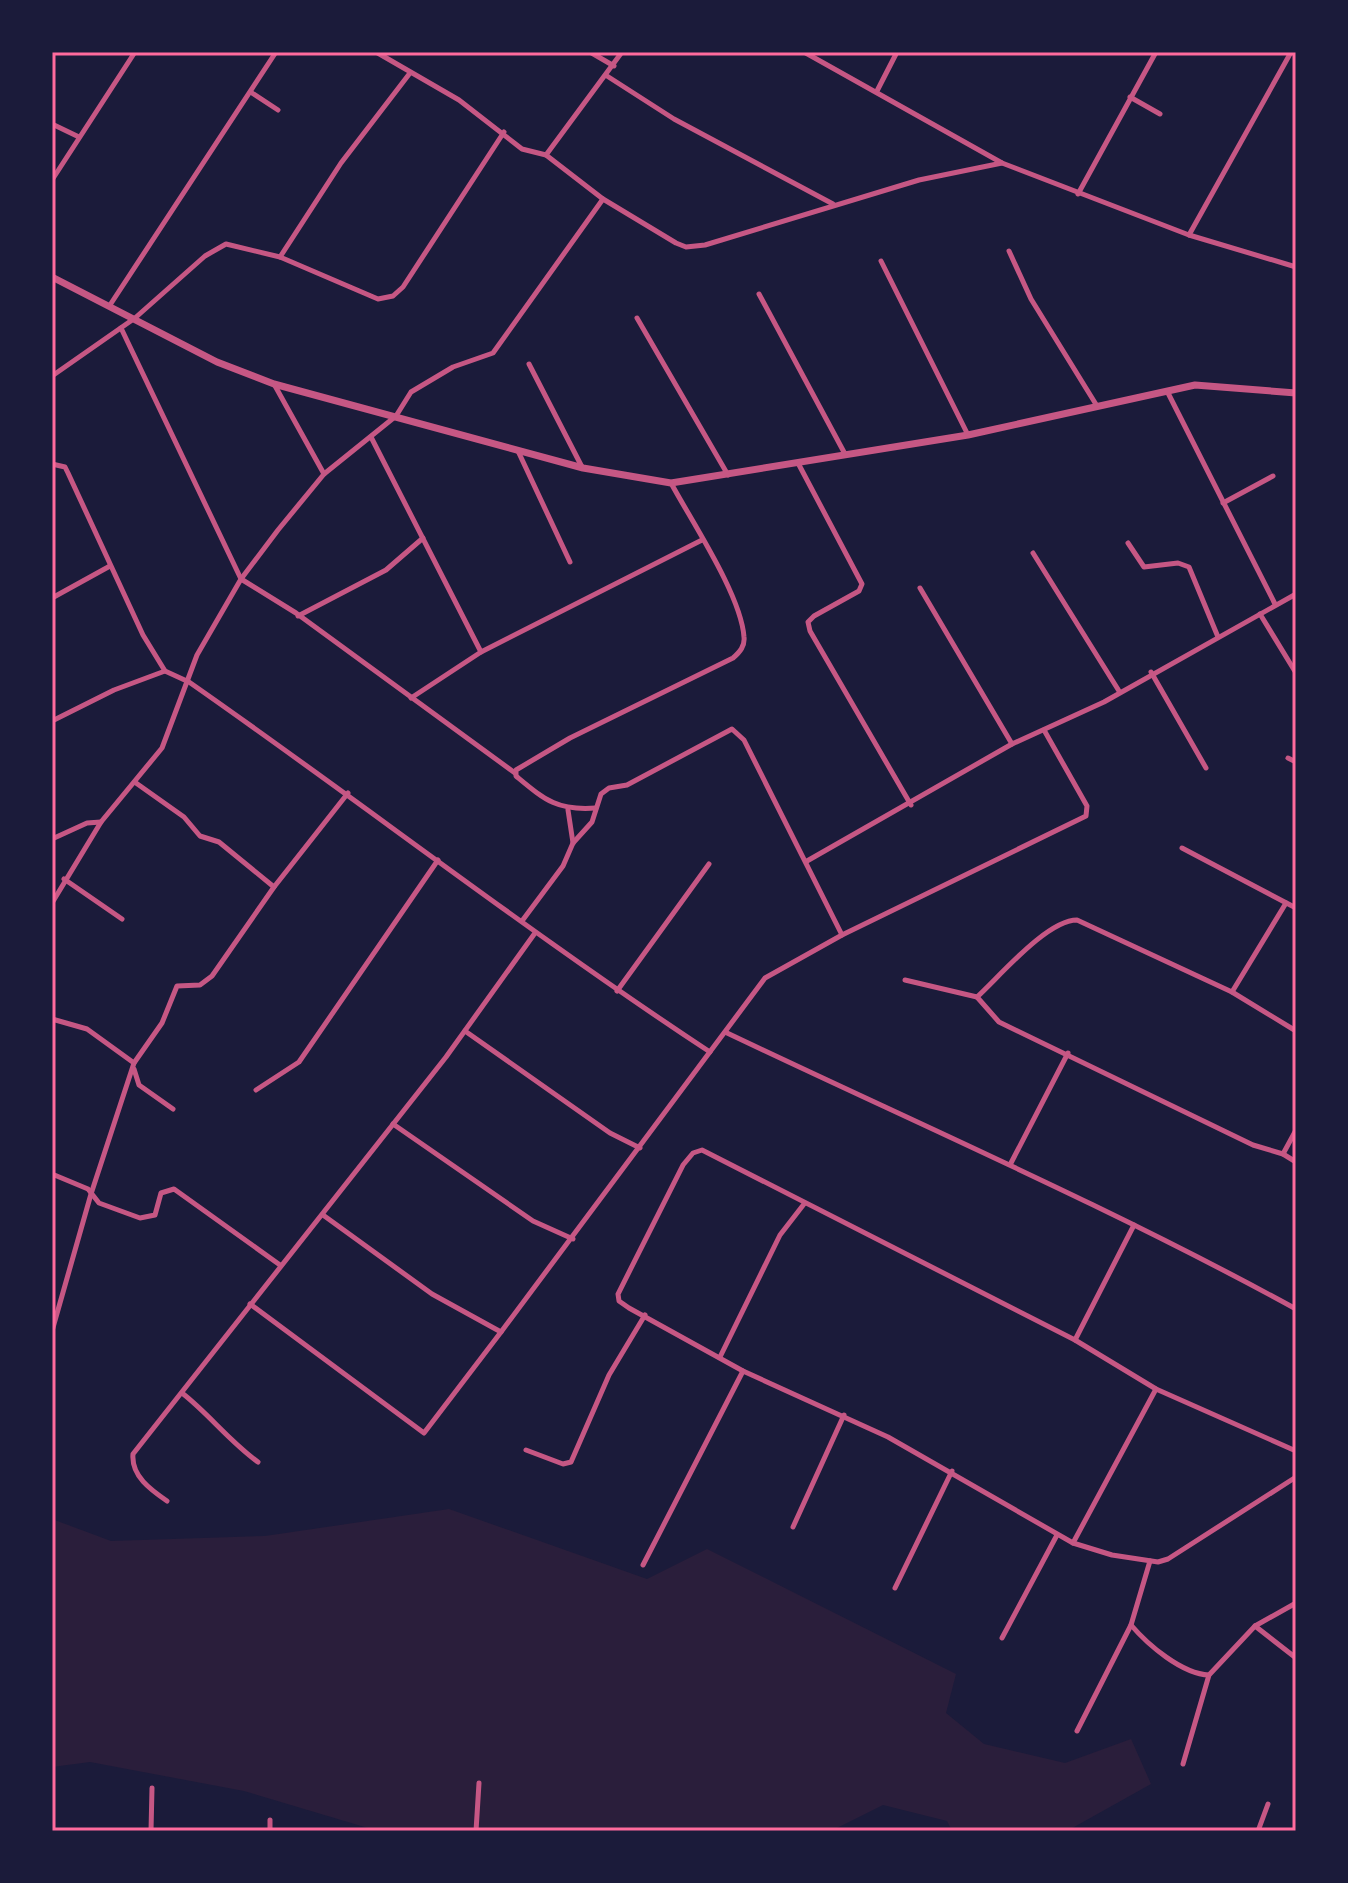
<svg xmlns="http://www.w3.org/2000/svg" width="1348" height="1883" viewBox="0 0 1348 1883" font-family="'DM Sans',sans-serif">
<rect width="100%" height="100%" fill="#1b1b3a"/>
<polygon fill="#2a1e3b" points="449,1509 647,1579 707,1549 956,1674 946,1713 984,1744 1065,1763 1131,1739 1151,1784 1067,1831 952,1831 947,1821 883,1805 831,1831 378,1831 244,1791 90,1762 52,1767 52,1519 111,1541 265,1536"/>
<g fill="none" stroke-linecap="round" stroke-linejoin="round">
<g stroke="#c65784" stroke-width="5">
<polyline points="376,52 459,100 522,149 546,155 603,199 676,243 686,247 705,245 919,180 1002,163"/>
<polyline points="590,52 614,66"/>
<polyline points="804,52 1002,163 1189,235 1296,267"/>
<polyline points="607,76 674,119 833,204"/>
<polyline points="877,91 897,52"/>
<polyline points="252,93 278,110"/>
<polyline points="1130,97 1160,114"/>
<polyline points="52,124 79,137"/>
<polyline points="546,155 622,52"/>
<polyline points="52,180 135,52"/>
<polyline points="1078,194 1156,52"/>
<polyline points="1189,235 1290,54"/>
<polyline points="1009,251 1031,299 1097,406"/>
<polyline points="280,257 341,163 410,73"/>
<polyline points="881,261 968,435"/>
<polyline points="759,294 845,454"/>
<polyline points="110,305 276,52"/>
<polyline points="637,318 728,475"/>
<polyline points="121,328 241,579 296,613 515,773"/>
<polyline points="529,364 582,467"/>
<polyline points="52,376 135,318 205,256 226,244 280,257 378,299 393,296 403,287 504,132"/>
<polyline points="274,384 324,474"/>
<polyline points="1167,391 1275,604"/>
<polyline points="371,437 481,652"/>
<polyline points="518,451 570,562"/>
<polyline points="798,463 862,584 859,591 814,616 808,622 810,631 911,805"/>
<path d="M52,464L65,467L68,473L143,635L165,671L189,682C364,804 532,935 710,1052"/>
<polyline points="1223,503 1273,476"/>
<polyline points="1128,543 1144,567 1178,563 1189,567 1218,637"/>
<polyline points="1033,553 1119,691"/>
<polyline points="920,588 1012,744"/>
<polyline points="52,598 110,566"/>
<polyline points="1260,614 1296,673"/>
<polyline points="298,616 386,570 423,538"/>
<polyline points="1151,672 1206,768"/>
<polyline points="411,698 481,652 702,540"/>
<polyline points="52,721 114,690 165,671"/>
<polyline points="1288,758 1296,762"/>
<polyline points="136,783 184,817 200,836 219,842 274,887"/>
<path d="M596,808C557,811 545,800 516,776V770L570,738L733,658C740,652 745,646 744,637C741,595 692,522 671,483"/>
<polyline points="568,810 573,843"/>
<polyline points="52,839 87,823 101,822"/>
<polyline points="1182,848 1296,908"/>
<polyline points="807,861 1012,744 1104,702 1296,594"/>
<polyline points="64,879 122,919"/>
<polyline points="52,903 101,822 162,748 197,655 241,579 278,530 324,474 396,416 411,392 453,367 493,353 603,199"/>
<polyline points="522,921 563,866 573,843 592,822 601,794 609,788 627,785 732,729 744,740 842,935"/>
<path d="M905,980L977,997C1000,976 1047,920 1077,920L1232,992L1286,903"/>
<polyline points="617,991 709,864"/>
<polyline points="1232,992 1296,1031"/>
<polyline points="977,997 999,1022 1253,1145 1283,1154 1296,1162"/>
<polyline points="52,1019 87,1029 134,1063"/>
<polyline points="465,1031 610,1133 640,1148"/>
<path d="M725,1032C916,1123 1110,1207 1296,1309"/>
<polyline points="134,1069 139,1085 173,1109"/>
<polyline points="256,1090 299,1062 438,860"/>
<polyline points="393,1124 533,1221 573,1239"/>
<polyline points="1283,1154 1296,1130"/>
<polyline points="1011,1163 1068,1053"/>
<polyline points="52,1174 88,1189 99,1203 140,1218 155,1215 161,1193 174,1189 280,1265"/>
<polyline points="323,1215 432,1294 501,1332 765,978 842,935 1086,816 1087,806 1044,730"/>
<polyline points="250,1304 424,1433 501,1332"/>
<polyline points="52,1331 91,1194 134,1063 162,1023 177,986 200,985 212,976 274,887 348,793"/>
<polyline points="1075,1340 1134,1225"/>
<polyline points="720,1357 780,1235 804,1204"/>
<path d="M182,1393C209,1414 229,1441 258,1462"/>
<polyline points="526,1450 563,1464 571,1462 609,1375 645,1315"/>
<polyline points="1296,1451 1156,1389 1075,1340 702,1150 693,1153 683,1165 618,1294 619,1301 629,1308 743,1371 888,1437 1073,1543 1112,1555 1158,1562 1168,1559 1296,1477"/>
<path d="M167,1501C151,1490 131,1476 133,1454L446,1057L535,933"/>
<polyline points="793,1527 844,1415"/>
<polyline points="1073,1543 1156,1389"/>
<path d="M1150,1561L1131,1625C1148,1645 1182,1674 1209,1675"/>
<polyline points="643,1565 743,1371"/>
<polyline points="895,1588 952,1471"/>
<polyline points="1255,1626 1296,1658"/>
<polyline points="1002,1638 1057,1535"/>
<polyline points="1077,1731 1131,1625"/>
<polyline points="1183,1764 1209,1675 1255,1626 1296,1603"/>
<polyline points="270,1820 270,1831"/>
<polyline points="151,1831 152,1788"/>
<polyline points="476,1831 479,1783"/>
<polyline points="1258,1831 1268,1804"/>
</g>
<polyline stroke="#c65784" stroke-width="7" points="52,277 217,362 274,384 583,468 671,483 968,435 1195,385 1296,393"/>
</g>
<rect width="1348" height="1883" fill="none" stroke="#1b1b3a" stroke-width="108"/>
<rect x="54" y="54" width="1240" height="1775" fill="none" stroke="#ff6b9d" stroke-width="3"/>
</svg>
